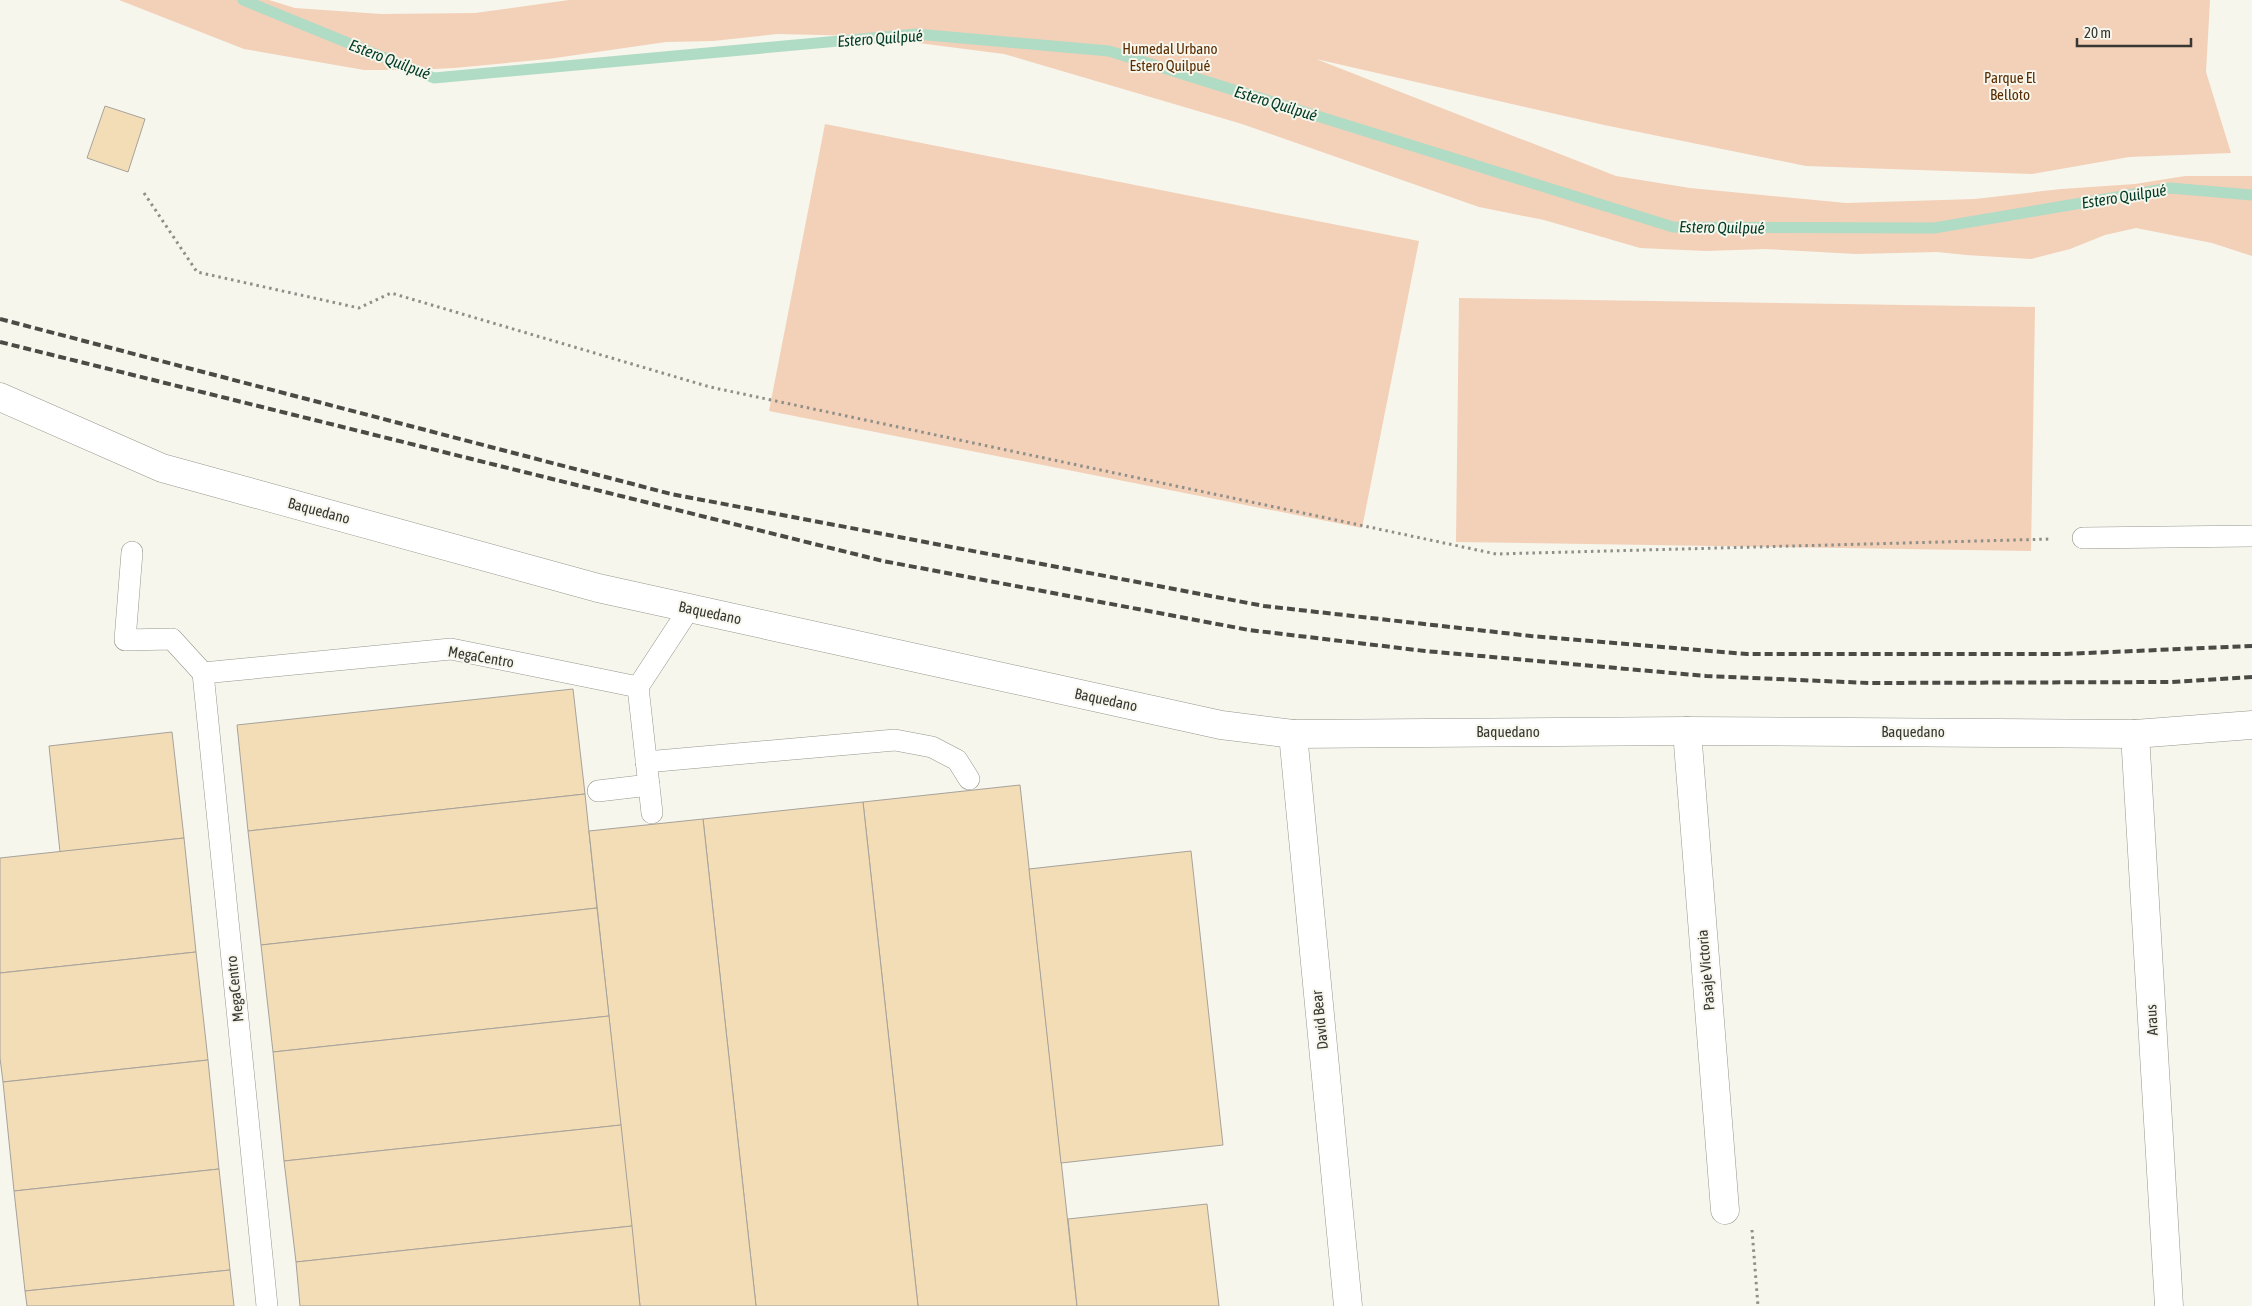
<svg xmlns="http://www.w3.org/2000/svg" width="2252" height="1306" viewBox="0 0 2252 1306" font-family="'Asap Condensed',sans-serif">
<rect width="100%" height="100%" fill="#f6f6ec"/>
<g fill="#f3d0b8">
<polygon points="119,0 269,0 295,8 381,14 475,13 569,0 2210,0 2206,72 2231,153 2129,157 2032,174 1806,166 1604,125 1316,59 1616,176 1690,188 1846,203 1975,199 2061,189 2135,184 2185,176 2252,176 2252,256 2212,243 2136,228 2105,235 2070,249 2031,259 1966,255 1937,252 1856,254 1765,249 1706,251 1640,248 1544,220 1479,207 1242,124 1004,54 864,36 777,34 713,41 666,42 548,59 454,68 413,70 364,70 244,49"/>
<polygon points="825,124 1419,241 1362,528 769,411"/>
<polygon points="1459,298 2035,307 2031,551 1456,542"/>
</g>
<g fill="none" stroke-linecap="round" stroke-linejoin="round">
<polyline stroke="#b0dbc5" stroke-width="11" points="243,0 434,78 916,34 1109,51 1673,227 1934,228 2170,188 2252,195"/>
</g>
<g fill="#f2ddb7" stroke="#a7a29a">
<polygon points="105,106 145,119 128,172 87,158"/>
<polygon points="573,689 585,794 248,831 237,725"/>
<polygon points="172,732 184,838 60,852 49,746"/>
<polygon points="1020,785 1077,1306 918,1306 863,802"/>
<polygon points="585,794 597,908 261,945 248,831"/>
<polygon points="863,802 918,1306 756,1306 703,819"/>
<polygon points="703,819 756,1306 640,1306 589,831"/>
<polygon points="184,838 196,952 0,973 0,858"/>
<polygon points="1191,851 1223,1145 1061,1163 1029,869"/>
<polygon points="597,908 609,1016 273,1052 261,945"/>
<polygon points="196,952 208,1060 3,1082 0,1058 0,973"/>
<polygon points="609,1016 621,1125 284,1161 273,1052"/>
<polygon points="208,1060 219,1169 14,1191 3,1082"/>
<polygon points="621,1125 632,1226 296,1262 284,1161"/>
<polygon points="219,1169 230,1270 25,1291 14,1191"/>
<polygon points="1207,1204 1219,1306 1077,1306 1068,1219"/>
<polygon points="632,1226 640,1306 300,1306 296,1262"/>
<polygon points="230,1270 234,1306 27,1306 25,1291"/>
</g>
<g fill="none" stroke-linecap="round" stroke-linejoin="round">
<g stroke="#96978d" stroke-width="22">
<g id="service">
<polyline points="2083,538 2252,536"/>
<polyline points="132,552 125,640 172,639 203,673"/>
<polyline points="638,687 689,609"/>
<polyline points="646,762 895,740 932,747 957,760 969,779"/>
<polyline points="598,791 649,785"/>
<polyline points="267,1306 203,673 451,649 638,687 652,813"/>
</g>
</g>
<g stroke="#96978d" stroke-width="29">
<g id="minor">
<polyline points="0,397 162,468 598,588 1221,725 1293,734 1687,731 2135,734 2252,725"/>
<polyline points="1687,731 1725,1210"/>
<polyline points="1293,734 1348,1306"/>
<polyline points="2135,734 2169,1306"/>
</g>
</g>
<g stroke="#8f8f89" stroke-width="3" stroke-dasharray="2.5 4" stroke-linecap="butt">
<polyline points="144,193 197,272 359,308 391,293 710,387 1496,554 2052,539"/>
<polyline points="1752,1230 1758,1306"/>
</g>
<use href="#service" stroke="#fff" stroke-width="21"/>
<use href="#minor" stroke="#fff" stroke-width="28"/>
<g stroke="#4b4b46" stroke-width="4" stroke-dasharray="8 4" stroke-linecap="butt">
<polyline points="0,319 671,494 1264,606 1531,636 1747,654 2063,654 2252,646"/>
<polyline points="0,342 883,561 1249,630 1425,651 1706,676 1869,683 2172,682 2252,677"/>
</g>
</g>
<g text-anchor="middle" stroke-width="4" stroke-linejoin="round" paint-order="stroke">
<g font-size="15" fill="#5a2c00" stroke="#f6f6ec">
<text x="1170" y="54">Humedal Urbano<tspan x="1170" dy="17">Estero Quilpué</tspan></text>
<text x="2010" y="83">Parque El<tspan x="2010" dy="17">Belloto</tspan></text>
</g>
<g font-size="15" fill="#373733" stroke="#f6f6ec">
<text transform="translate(319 511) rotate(15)" y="5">Baquedano</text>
<text transform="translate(710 613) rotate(12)" y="5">Baquedano</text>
<text transform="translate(481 657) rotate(10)" y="5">MegaCentro</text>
<text transform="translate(1106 700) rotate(12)" y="5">Baquedano</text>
<text x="1508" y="737">Baquedano</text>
<text x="1913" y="737">Baquedano</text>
<text transform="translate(1706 970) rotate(-95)" y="5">Pasaje Victoria</text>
<text transform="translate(235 989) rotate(-96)" y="5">MegaCentro</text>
<text transform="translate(1320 1020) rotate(-96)" y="5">David Bear</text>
<text transform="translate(2152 1020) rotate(-93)" y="5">Araus</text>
</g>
<g font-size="16" font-style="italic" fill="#003c27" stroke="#f6f6ec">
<text transform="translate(880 38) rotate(-4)" y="6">Estero Quilpué</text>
<text transform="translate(390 59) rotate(21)" y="6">Estero Quilpué</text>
<text transform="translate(1276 103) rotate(17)" y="6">Estero Quilpué</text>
<text transform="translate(2124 196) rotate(-9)" y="6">Estero Quilpué</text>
<text transform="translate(1722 227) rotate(1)" y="6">Estero Quilpué</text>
</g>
</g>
<path d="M2077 38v8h114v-8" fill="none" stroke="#373733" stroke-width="2.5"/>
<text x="2084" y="38" font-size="15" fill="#373733" stroke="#f6f6ec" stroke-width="4" paint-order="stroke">20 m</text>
</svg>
